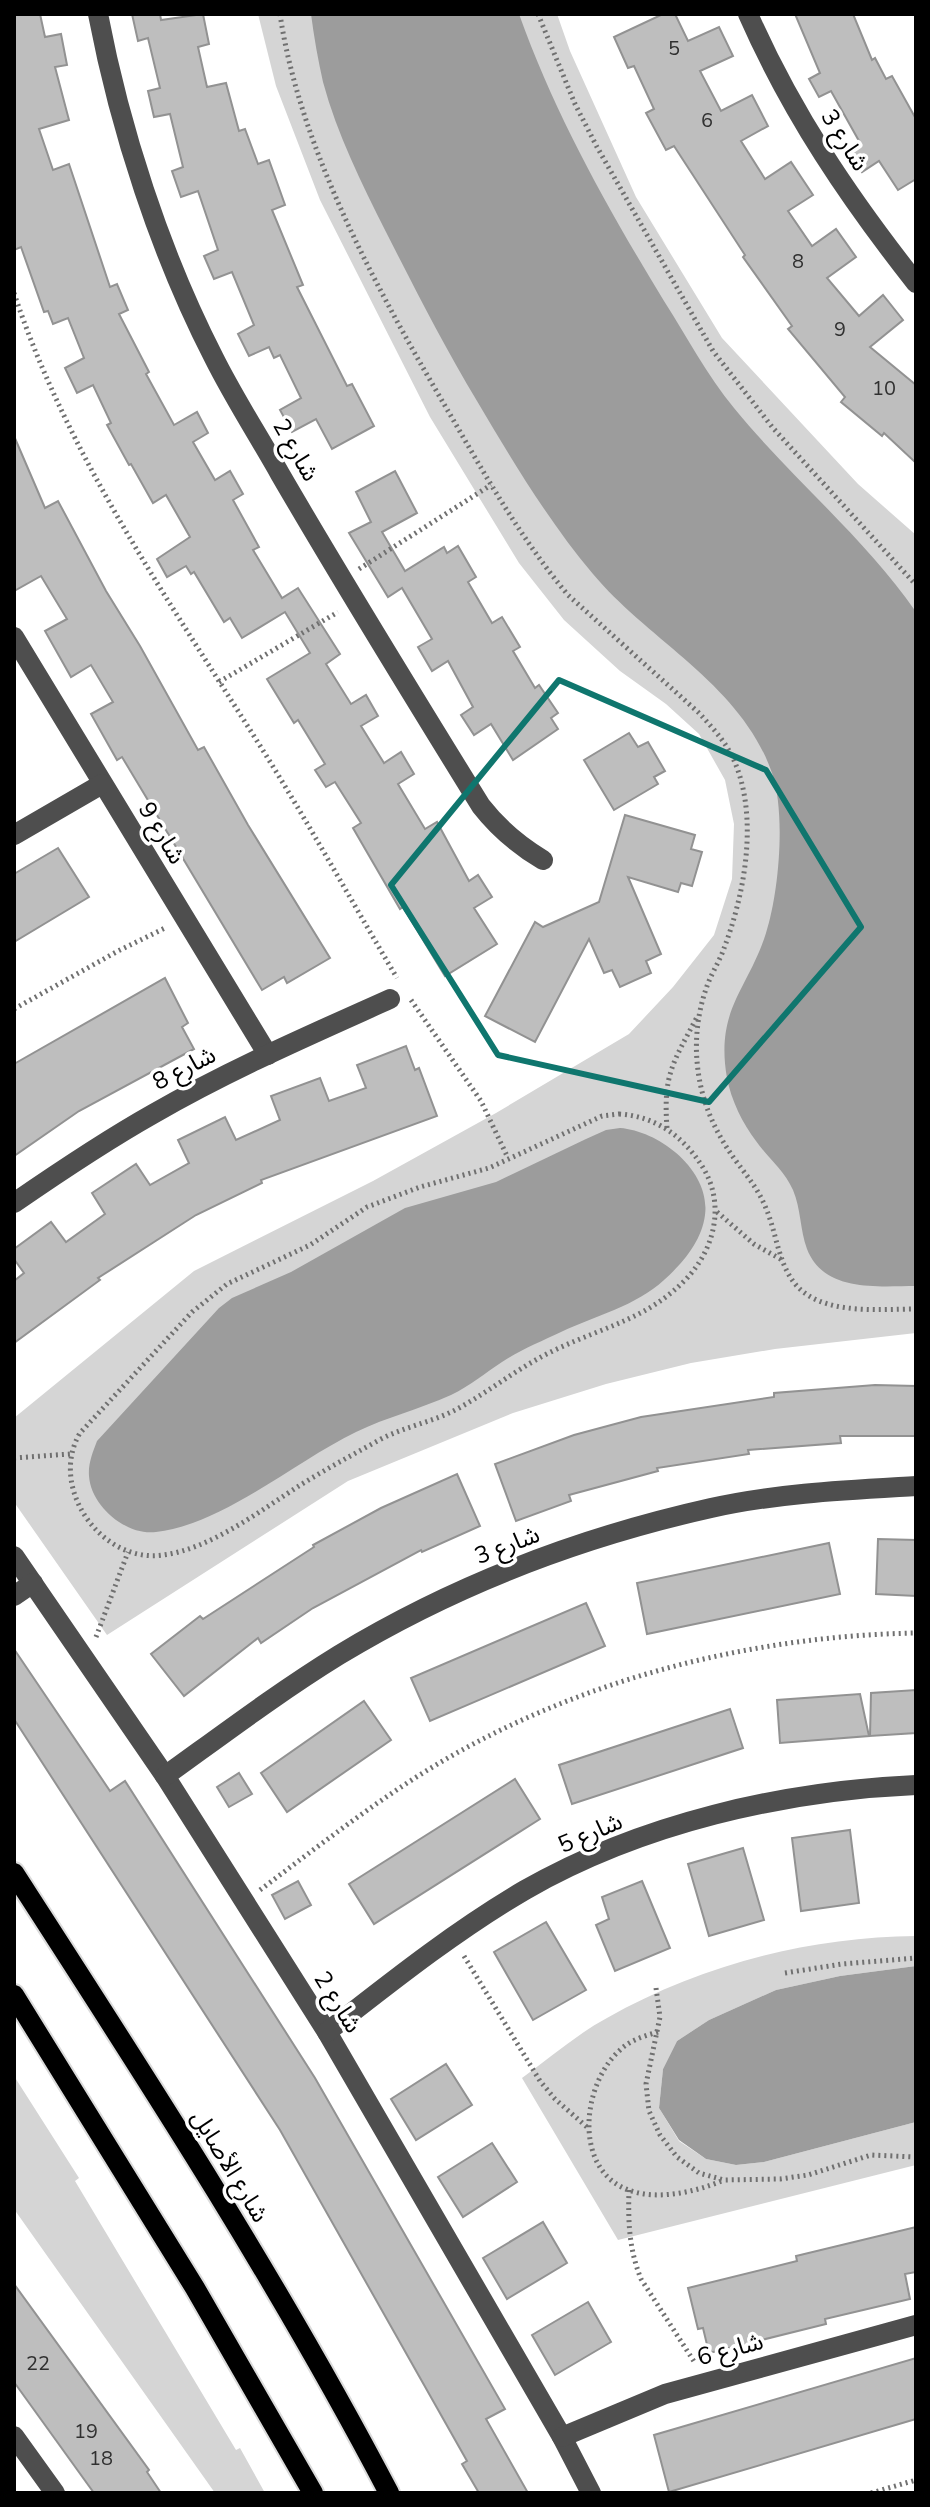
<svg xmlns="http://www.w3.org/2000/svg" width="930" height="2507" viewBox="0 0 930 2507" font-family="'Nunito Sans','Noto Sans Arabic',sans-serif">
<rect width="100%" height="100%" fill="#fff"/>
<g fill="#d5d5d5">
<polygon points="258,14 557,14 570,51 636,197 722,338 858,484 916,535 916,1333 775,1349 691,1363 606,1384 513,1413 348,1481 107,1635 14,1502 14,1418 194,1271 373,1181 496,1113 629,1034 673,987 714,935 732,879 734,824 725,780 699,734 666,704 620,671 564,620 519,563 430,417 320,200 276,86"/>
<path d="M916,1936V1966L840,1976L776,1990L709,2020L677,2041L663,2069L659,2108L679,2141L706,2159L736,2165L764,2162L916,2122V2165L618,2240L522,2078C550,2058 577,2034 607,2018C701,1965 809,1937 916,1936Z"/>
<polygon points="14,2076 79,2178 75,2181 236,2450 240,2448 265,2493 215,2493 14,2209"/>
</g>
<g fill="#9c9c9c">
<path d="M311,14H519C555,115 608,209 664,301C687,337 707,375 734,408C791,478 864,537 916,612V1286C878,1286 824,1293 807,1249C800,1230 801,1209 793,1190C784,1170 768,1158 756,1141C743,1124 731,1100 727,1078C715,1009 748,990 766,933C779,893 786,813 772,773C741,684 650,642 593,574C549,522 512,460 477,401C444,346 415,289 386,232C362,184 337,134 323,82C318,60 314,37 311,14Z"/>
<path d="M620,1128C660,1131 711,1171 705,1215C702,1241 682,1264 664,1280C636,1306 595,1316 561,1332C542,1341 520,1350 502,1362C485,1373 470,1386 451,1395C420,1409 387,1417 356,1432C294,1462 224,1524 156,1532C126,1536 91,1506 89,1476C88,1463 93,1452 97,1441L219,1308L232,1298L291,1272L405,1208L496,1182L586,1139L606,1130Z"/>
<polygon points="916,1966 916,2122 764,2162 736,2165 706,2159 679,2140 659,2108 663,2069 677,2041 709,2020 776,1990 840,1976"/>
</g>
<g fill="#bebebe" stroke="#929292" stroke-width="2">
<polygon points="14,14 40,14 45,37 61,34 67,65 55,67 69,120 39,129 53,170 69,164 110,287 117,284 128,310 119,314 149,372 146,374 174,425 197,412 208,433 193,442 215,480 230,471 243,494 233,500 259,547 253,550 282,598 298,588 340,654 326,664 351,704 366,695 378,716 361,726 384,763 401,752 414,774 398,784 425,829 437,822 469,881 478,875 492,897 474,908 497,944 445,976 403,907 400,909 353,828 361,823 335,782 326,787 315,770 325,764 298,720 294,723 267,679 310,653 285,612 242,638 230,618 224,622 194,572 191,574 186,566 167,577 157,559 190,537 166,495 153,503 131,464 129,465 107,425 111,423 93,385 77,393 65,368 84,358 68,318 53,324 48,311 44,312 21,247 14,250"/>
<polygon points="132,14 160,14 161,20 203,14 209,44 198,47 207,87 226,83 239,131 245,129 258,164 269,160 285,205 272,210 303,285 297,287 347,386 352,384 374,426 332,449 316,419 292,432 280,410 301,398 280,355 274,358 269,347 249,356 238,334 254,325 232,272 214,279 204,256 218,250 198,191 181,197 172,171 183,167 170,114 154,117 148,91 160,88 148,38 138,41"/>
<polygon points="663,14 675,14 688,41 719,27 733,56 700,71 721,111 752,95 768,126 741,141 765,179 791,162 813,195 788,211 812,246 836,229 856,257 827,278 859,316 883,295 903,320 870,347 916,385 916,463 884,433 882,436 841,402 845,397 788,329 792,326 743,257 745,255 674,146 666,150 646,113 654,109 634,66 628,68 614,37"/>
<polygon points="795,14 853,14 872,60 875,58 886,79 892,76 916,119 916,179 898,190 879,161 862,172 847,148 859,141 831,91 819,97 809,79 820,73"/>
<polygon points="14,436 45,508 58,501 106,591 140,646 198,750 204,747 248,825 330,958 287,983 284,977 262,990 122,757 117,760 91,714 113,702 91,665 71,677 45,631 67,619 41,576 14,591"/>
<polygon points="395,471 417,513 382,532 405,571 444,547 447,553 458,546 476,577 468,582 492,623 502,617 520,647 513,651 535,688 539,685 558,713 551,718 558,729 513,760 491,724 474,735 461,715 473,707 448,661 432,671 418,647 432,639 402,588 388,597 349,533 371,522 356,492"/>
<polygon points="629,733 638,747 648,742 665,771 654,777 658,784 614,810 584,760"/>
<polygon points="625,815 695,835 691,849 702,852 692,886 681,883 678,892 628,877 661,954 646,961 651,973 620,987 612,970 604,973 589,939 535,1042 485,1016 535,922 543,927 599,902"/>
<polygon points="58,848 89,897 14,942 14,874"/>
<polygon points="165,978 188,1023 182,1027 194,1049 79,1111 14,1156 14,1064"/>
<polygon points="406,1046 415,1070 419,1068 437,1116 261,1180 262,1183 196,1215 98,1278 100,1280 14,1343 14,1281 24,1273 14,1259 14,1249 51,1222 66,1242 105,1214 92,1193 136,1164 150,1185 189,1163 178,1140 225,1117 236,1140 280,1120 271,1096 320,1078 329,1101 366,1088 357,1065"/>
<polygon points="875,1385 916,1386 916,1436 840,1436 841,1443 748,1450 749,1454 657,1468 658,1471 569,1495 571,1501 516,1521 495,1464 574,1435 641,1417 774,1397 774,1393"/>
<polygon points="457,1474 480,1526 422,1552 421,1550 313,1608 261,1643 258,1638 184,1696 151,1654 200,1616 203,1619 314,1547 313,1545 381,1508"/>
<polygon points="878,1539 916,1540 916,1596 876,1594"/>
<polygon points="829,1543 840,1594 647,1634 637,1583"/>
<polygon points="586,1603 605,1646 430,1721 411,1678"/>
<polygon points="14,1649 110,1791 125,1781 315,2078 505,2409 486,2419 528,2493 479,2493 462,2464 467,2461 280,2130 14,1719"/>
<polygon points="916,1690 916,1733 870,1736 871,1693"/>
<polygon points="860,1694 869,1736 780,1743 777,1700"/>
<polygon points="364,1701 391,1740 287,1812 261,1773"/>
<polygon points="730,1709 743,1748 572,1804 559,1765"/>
<polygon points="239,1773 252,1794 229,1807 217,1787"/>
<polygon points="515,1779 540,1819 374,1924 349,1884"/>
<polygon points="850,1830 859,1903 801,1911 792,1838"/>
<polygon points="743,1848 764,1920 709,1936 688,1864"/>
<polygon points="298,1881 311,1905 285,1919 272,1895"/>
<polygon points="642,1881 670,1948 615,1971 596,1925 609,1919 602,1897"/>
<polygon points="546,1922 586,1990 533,2020 494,1952"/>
<polygon points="446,2064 472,2105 416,2140 391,2099"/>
<polygon points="492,2143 517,2182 463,2217 438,2177"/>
<polygon points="543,2222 567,2263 507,2299 483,2258"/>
<polygon points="916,2227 916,2272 905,2274 910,2299 825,2319 826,2324 709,2353 703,2328 698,2329 688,2288 797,2261 796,2256"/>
<polygon points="14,2284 149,2470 147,2472 161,2493 94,2493 14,2382"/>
<polygon points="588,2302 611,2342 555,2375 532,2335"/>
<polygon points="916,2358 916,2419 669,2492 654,2435"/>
</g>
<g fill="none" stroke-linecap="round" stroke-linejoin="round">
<g stroke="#dbdbdb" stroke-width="24">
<g id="major">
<path d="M14,1873C145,2076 277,2279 389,2493"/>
<polyline points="14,1995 195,2288 313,2493"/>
</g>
</g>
<g stroke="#707070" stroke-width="5" stroke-dasharray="2 4" stroke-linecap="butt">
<path d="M280,14C300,151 381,297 451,416C486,477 522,540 568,595L699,713C711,726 724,740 732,756C760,814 745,894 723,951C718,964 710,976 706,989C698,1012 695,1038 697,1061C700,1099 714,1131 736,1161C747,1176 758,1189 765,1206C775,1228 777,1254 789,1275C812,1317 875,1309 916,1309"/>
<polyline points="538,14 575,104 597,147 713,351 773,428 916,585"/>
<path d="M14,293C67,453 163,592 252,733C303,813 349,897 397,978"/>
<polyline points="359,569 491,485"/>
<polyline points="219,682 338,612"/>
<polyline points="411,1000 481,1101 508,1158"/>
<polyline points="14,1009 118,951 165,928"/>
<path d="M619,1114C655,1116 683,1136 702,1166C725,1202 716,1246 688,1277C650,1318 606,1326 557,1349C522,1365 493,1389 459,1408C434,1422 406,1426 381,1439C354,1454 328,1468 302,1484C261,1510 211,1549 163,1555C101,1564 48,1487 80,1433L192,1312L227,1284L310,1245L367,1207L420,1187L489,1168L602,1116Z"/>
<path d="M667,1128C663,1074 673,1063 697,1017"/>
<polyline points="717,1212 754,1244 782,1260"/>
<polyline points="14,1458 70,1454"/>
<polyline points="96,1637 128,1552"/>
<path d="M260,1890C312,1851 363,1811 418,1776C565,1683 744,1636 916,1633"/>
<polyline points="464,1956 540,2081 555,2099 588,2128"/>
<polyline points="785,1973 842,1964 916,1958"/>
<polyline points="656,1988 660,2017 646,2084 649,2111 660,2135 677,2157 699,2173 724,2180 780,2179 808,2175 871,2155 916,2157"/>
<path d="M658,2032C644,2036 630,2040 619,2051C587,2080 575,2149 611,2180C641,2205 691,2194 724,2180"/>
<path d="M629,2190C628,2222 629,2249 641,2279L695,2363"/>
<polyline points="871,2493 916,2480"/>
</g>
<g stroke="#4e4e4e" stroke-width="20">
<path d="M98,14C120,129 160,253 214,358C234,398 258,435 280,474C345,586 413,696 481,806C499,829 518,845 543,860"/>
<path d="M748,14C792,114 849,198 916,283"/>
<polyline points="14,637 268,1055"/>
<polyline points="14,835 102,784"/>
<path d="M14,1203C59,1172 105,1141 153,1114C229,1070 310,1035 390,999"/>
<polyline points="14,1556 165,1776 327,2032 562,2437 591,2493"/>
<polyline points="14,1596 33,1583"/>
<path d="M165,1776C222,1735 279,1692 339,1655C453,1586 581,1537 711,1508C778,1493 848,1490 916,1486"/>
<path d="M327,2032C391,1982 455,1931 525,1890C642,1823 783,1791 916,1785"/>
<polyline points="14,2436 55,2493"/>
<polyline points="562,2437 665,2394 916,2325"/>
</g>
<use href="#major" stroke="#000" stroke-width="20"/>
</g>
<path fill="none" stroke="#0f766e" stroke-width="6" stroke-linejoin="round" d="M559,680L766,770L861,927L709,1102L498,1055L391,885Z"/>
<g text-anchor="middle" stroke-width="7" stroke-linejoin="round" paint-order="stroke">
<g font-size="20" fill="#303030">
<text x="674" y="55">5</text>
<text x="707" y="127">6</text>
<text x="798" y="268">8</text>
<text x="840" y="336">9</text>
<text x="884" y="395">10</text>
<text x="38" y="2370">22</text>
<text x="86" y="2438">19</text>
<text x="101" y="2465">18</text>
</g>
<g font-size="24" fill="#000" stroke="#fff">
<text transform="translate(845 140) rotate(58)" y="8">شارع 3</text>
<text transform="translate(296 450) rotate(60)" y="8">شارع 2</text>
<text transform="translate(162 833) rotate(59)" y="8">شارع 9</text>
<text transform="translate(184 1068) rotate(-27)" y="8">شارع 8</text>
<text transform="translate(507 1545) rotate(-21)" y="8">شارع 3</text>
<text transform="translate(590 1833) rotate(-23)" y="8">شارع 5</text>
<text transform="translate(338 2002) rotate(58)" y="8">شارع 2</text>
<text transform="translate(230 2166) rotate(59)" y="8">شارع الأصايل</text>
<text transform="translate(730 2349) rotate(-15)" y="8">شارع 6</text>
</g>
</g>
<rect width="930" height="2507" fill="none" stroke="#000000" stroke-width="32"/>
</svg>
